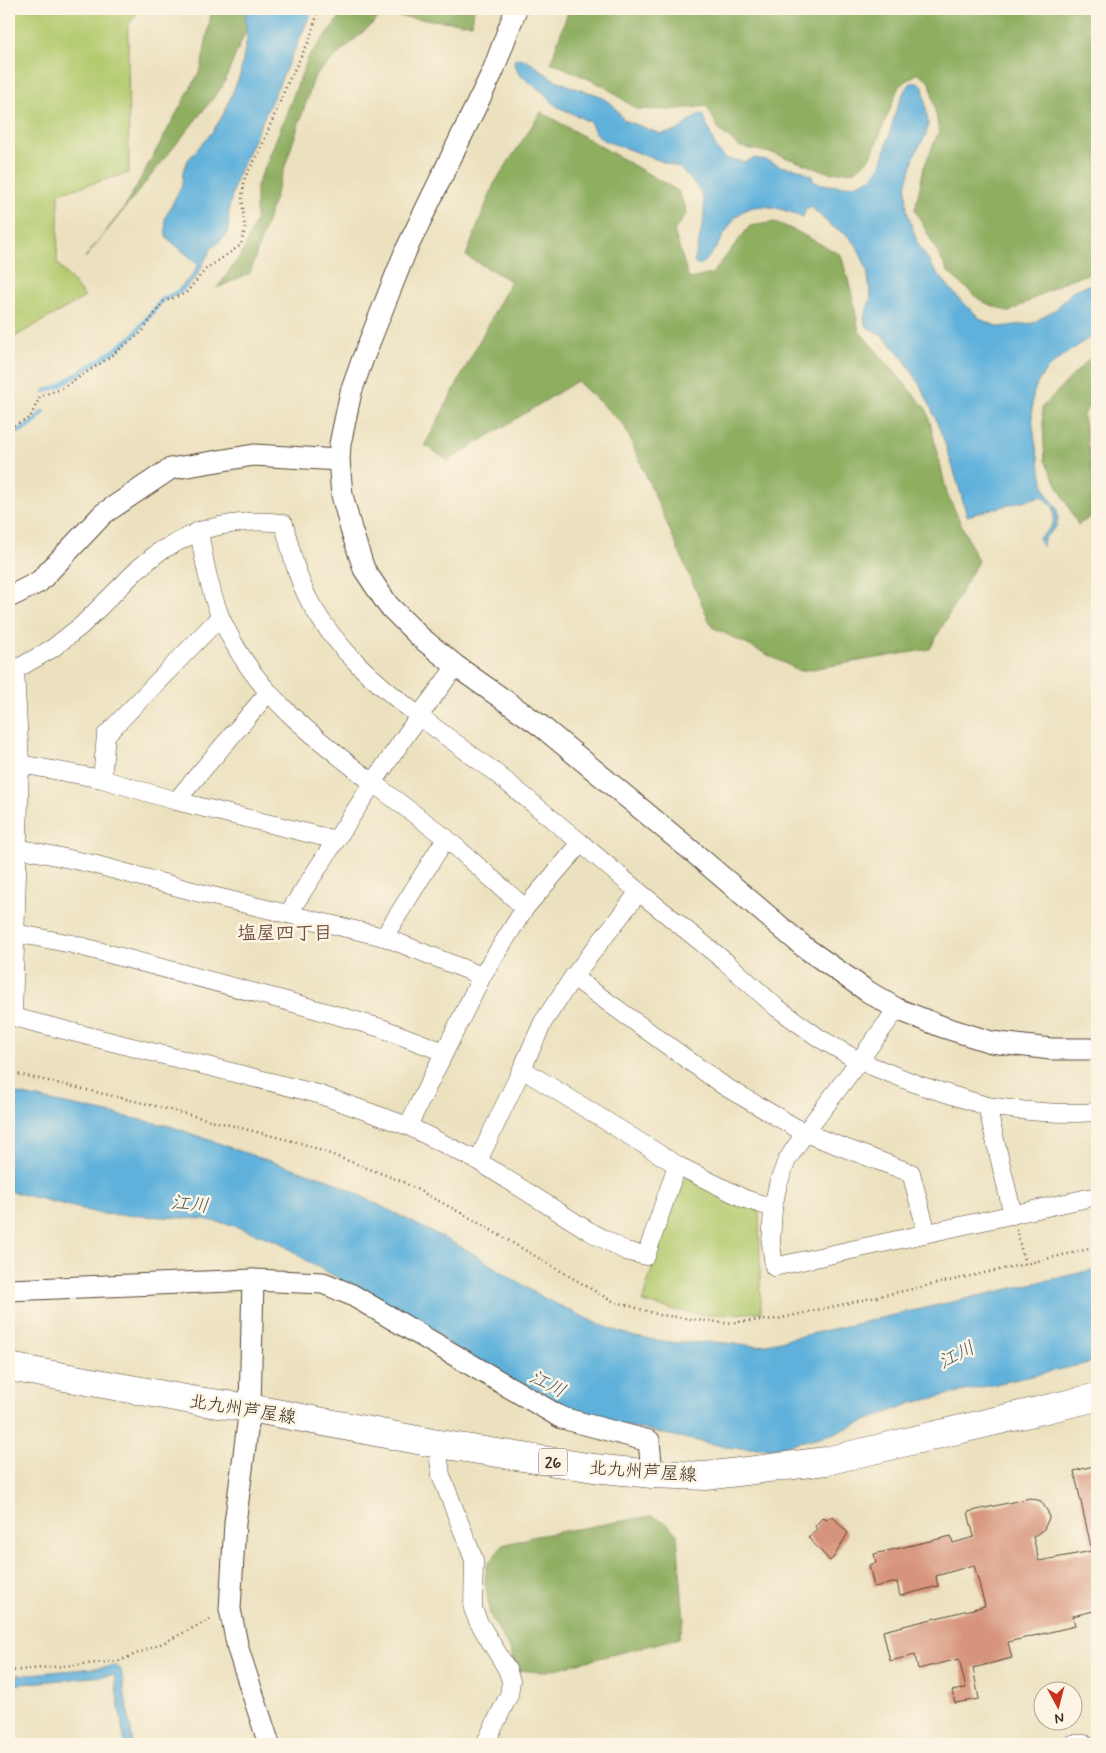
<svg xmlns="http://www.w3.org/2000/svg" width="1106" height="1753" viewBox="0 0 1106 1753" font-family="Mynerve,'Klee One',sans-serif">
<rect width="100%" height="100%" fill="#fcf5e5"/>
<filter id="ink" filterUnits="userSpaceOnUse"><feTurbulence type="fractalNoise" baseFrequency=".02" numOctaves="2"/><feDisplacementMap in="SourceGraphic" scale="10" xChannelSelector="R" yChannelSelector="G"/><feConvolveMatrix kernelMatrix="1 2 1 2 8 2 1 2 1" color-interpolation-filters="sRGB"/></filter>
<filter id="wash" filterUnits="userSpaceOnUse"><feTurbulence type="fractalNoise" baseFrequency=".0096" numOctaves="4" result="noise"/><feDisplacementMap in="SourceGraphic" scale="20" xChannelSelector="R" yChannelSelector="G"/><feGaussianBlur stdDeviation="1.12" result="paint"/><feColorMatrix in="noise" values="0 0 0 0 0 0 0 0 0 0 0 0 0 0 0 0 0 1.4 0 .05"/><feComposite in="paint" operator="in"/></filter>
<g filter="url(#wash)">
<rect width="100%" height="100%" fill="#ece1bf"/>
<g fill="#b3ca6e" stroke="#777a46">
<polygon points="9,9 141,9 128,25 129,173 59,193 57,263 85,297 9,340"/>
<polygon points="687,1177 759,1211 761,1312 704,1315 670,1309 642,1302 679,1180"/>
</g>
<g fill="#8eae61" stroke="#646c40">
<polygon points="212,9 255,9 222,87 85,258 125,207 201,69"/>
<polygon points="346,9 474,9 472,24 382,15 315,75 250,273 217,288 243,252 256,219 256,187 268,160 308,58"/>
<polygon points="569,9 1097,9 1097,271 1068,280 1009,312 981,301 948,272 915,210 924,167 939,131 930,82 918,73 899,86 871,157 855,171 830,173 776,154 740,147 719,130 707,106 669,110 636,109 604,86 551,62"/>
<polygon points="541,112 678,191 687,213 674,231 689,279 712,274 750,226 775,222 796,231 841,255 852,294 859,331 927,410 947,493 978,561 930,649 800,671 712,627 624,425 577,381 448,461 425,445 511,281 466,256 494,184"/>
<polygon points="1097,351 1097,394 1083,415 1094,485 1092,516 1078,525 1045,461 1042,407"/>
<polygon points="651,1516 664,1521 677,1534 684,1620 679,1638 543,1672 517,1670 511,1652 490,1615 485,1582 487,1565 503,1545 536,1536"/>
</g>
<g fill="#5fb1db" stroke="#4d6e7c">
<polygon points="253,9 313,9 236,179 229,207 228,230 226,235 211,249 196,278 182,292 178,289 193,275 198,264 166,237 165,218 182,185 183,172 188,160 213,131 223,115 240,75 247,38 245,18 247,13"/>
<path d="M520,58L530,62L550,77L572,87L598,95L613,105L624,120L661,134L677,131L698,115L703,114L716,149L727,159L746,162L754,158L767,160L780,166L799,169L812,176L814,182C829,186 844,188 860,183C863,181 868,180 871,178C890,166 888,106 911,83H919L923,86L928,123L926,135L915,154L906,186L907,211L917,242L933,268L961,301L982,320L999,327L1033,323L1056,309L1074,290L1097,282V333C1081,344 1058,357 1045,372C1041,376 1037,384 1035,389C1026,409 1040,469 1046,491C1049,502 1058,501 1058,518C1058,531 1048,531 1044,540C1043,542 1044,545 1043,547L1041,545L1039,538C1053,527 1056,524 1053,506L1042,496L967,516C952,462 927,372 882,336C877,333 871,329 866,326L864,318L871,298L867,269L857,246L847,235L830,225L811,207L806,208L803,217C778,207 747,196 730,225C720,240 715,254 700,265L694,263L704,219V201L698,188L680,168L603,140L596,134L590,122L556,106L546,95L519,74L514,64L515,59Z"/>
<polygon points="9,1092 170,1126 257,1157 328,1179 469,1251 542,1297 598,1324 635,1337 677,1343 714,1342 758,1346 1097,1269 1097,1361 912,1403 832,1434 804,1441 773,1448 732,1448 601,1421 535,1395 345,1282 307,1261 279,1242 232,1225 203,1219 102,1214 9,1191"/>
<polygon points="116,1666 121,1670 133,1744 125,1744 114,1675 9,1685 9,1676"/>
</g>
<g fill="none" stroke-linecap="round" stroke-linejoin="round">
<g stroke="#5fb1db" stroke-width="4.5">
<polyline points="45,391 59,386 115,350 134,335 162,300 178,292 184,287"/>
<path d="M9,435C25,429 32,426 43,412"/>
</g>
</g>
<g id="blocks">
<g fill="#d7947b">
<polygon points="1097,1465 1097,1610 1073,1616 1075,1626 1008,1642 1012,1658 973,1668 979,1699 955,1703 952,1691 966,1688 959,1659 918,1669 915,1655 890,1661 883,1631 985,1606 974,1565 936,1576 938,1586 900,1596 897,1582 874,1587 869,1565 876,1563 874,1554 951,1536 953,1543 974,1537 968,1512 1030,1498 1041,1501 1048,1512 1049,1518 1044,1529 1033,1537 1039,1561 1092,1551 1074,1471"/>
<polygon points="832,1516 848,1533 834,1557 830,1561 808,1537 817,1529 815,1526 823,1517 826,1520"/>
</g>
</g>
</g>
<g filter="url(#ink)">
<use href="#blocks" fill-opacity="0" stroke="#564536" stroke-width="1"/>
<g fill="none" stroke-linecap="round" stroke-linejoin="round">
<g stroke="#564536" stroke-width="19">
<g id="minor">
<path d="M456,666L419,716C377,684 338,651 311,604C297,579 291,551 284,524C259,518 224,524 199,531C204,560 209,588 220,616C223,624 228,632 232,640C265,702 319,740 373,783L419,716L497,774L581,843"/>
<polyline points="15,670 53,648 82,625 139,568 160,551 199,531"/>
<polyline points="9,672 15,670 20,764 13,1017 9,1017"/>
<polyline points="20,764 102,779 176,801 336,840"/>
<polyline points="102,779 106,735 220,617"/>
<polyline points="176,801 268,693"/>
<polyline points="18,848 93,864 200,893 384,937 482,976"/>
<polyline points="288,914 373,783 446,838"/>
<polyline points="15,933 72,944 290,1002 381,1028 444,1052"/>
<polyline points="384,937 446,838 525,908"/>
<polyline points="573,977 639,892 727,963 776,1007 819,1038 859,1061 897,1009"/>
<polyline points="13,1017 318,1094 408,1126 478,1161 589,1231 626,1251 646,1256 677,1165 745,1199 773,1208 771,1243 774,1267 1097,1196"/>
<polyline points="408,1126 482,976 525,908 581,843 639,892"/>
<polyline points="478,1161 522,1069"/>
<polyline points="677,1165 522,1069 543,1022 573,977 724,1086 805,1133 859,1061 919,1085 987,1106"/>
<polyline points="773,1208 778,1184 787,1160 805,1133 911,1173 927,1233"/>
<path d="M1013,1215L987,1106C1024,1111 1060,1115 1097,1112"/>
<polyline points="439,1460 441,1475 474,1560 473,1609 478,1621 507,1669 511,1681 509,1695 485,1744"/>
<polyline points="1072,1744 1085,1744"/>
</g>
</g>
<g stroke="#564536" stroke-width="23">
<g id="tertiary">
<polyline points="516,9 493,71 406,250 363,358 351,392 340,444 339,460 342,495 351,529 364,569 388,605 420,637 456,666 541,726 693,852 804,947 867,991 897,1009 943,1027 991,1042 1051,1049 1097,1049"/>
<polyline points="9,597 39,582 103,514 170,469 254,455 339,460"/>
<polyline points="253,1280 250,1408 235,1523 230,1609 238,1649 269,1744"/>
<polyline points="9,1290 253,1280 323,1283 352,1295 562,1418 649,1441 652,1474"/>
</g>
</g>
<g stroke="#564536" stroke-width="29">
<polyline id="primary" points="9,1367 197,1401 250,1408 433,1443 594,1468 652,1474 706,1476 826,1461 1097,1397"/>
</g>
<g stroke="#564536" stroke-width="2.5" stroke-dasharray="1 4" stroke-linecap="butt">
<polyline points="9,427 30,418 40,396 61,389 104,361 142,332 163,302 186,293 206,269 241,245 245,229 242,197 245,177 259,153 288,82 309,41 319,9"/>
<polyline points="9,1072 143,1103 304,1144 401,1181 465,1215 610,1300 660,1315 725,1323 777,1319 1025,1264"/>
<polyline points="1016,1229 1025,1264 1097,1247"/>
<polyline points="9,1408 11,1387"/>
<polyline points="9,1671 119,1661 163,1643 213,1618"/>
</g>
<use href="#minor" stroke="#fff" stroke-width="18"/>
<use href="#tertiary" stroke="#fff" stroke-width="21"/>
<use href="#primary" stroke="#fff" stroke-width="28"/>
</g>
</g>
<g text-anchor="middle" stroke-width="5" stroke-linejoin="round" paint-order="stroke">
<rect fill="#fcf5e5" stroke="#75675a" stroke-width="1" x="539" y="1448.5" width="28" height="27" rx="4"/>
<g font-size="16" font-weight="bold" fill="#3b2a1e">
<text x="553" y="1468">26</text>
</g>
<g font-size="18" fill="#3b2a1e" stroke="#fcf5e5">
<text transform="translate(243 1409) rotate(9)" y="6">北九州芦屋線</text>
<text transform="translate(643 1471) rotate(4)" y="6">北九州芦屋線</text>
</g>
<g font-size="19" font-weight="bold" fill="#724f3f" stroke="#fcf5e5">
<text x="285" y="939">塩屋四丁目</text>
</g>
<g font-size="19" font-style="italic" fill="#485960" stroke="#fcf5e5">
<text transform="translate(190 1203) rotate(6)" y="7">江川</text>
<text transform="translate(956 1354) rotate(-27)" y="7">江川</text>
<text transform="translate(548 1383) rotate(27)" y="7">江川</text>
</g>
</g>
<rect width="1106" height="1753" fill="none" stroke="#fcf5e5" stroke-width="30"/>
<g transform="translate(1058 1706) rotate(173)"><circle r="24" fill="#fcf5e5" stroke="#afa495"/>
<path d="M0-4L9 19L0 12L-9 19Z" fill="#c8321e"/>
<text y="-8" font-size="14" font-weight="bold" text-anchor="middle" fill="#3b2a1e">N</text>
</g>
</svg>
